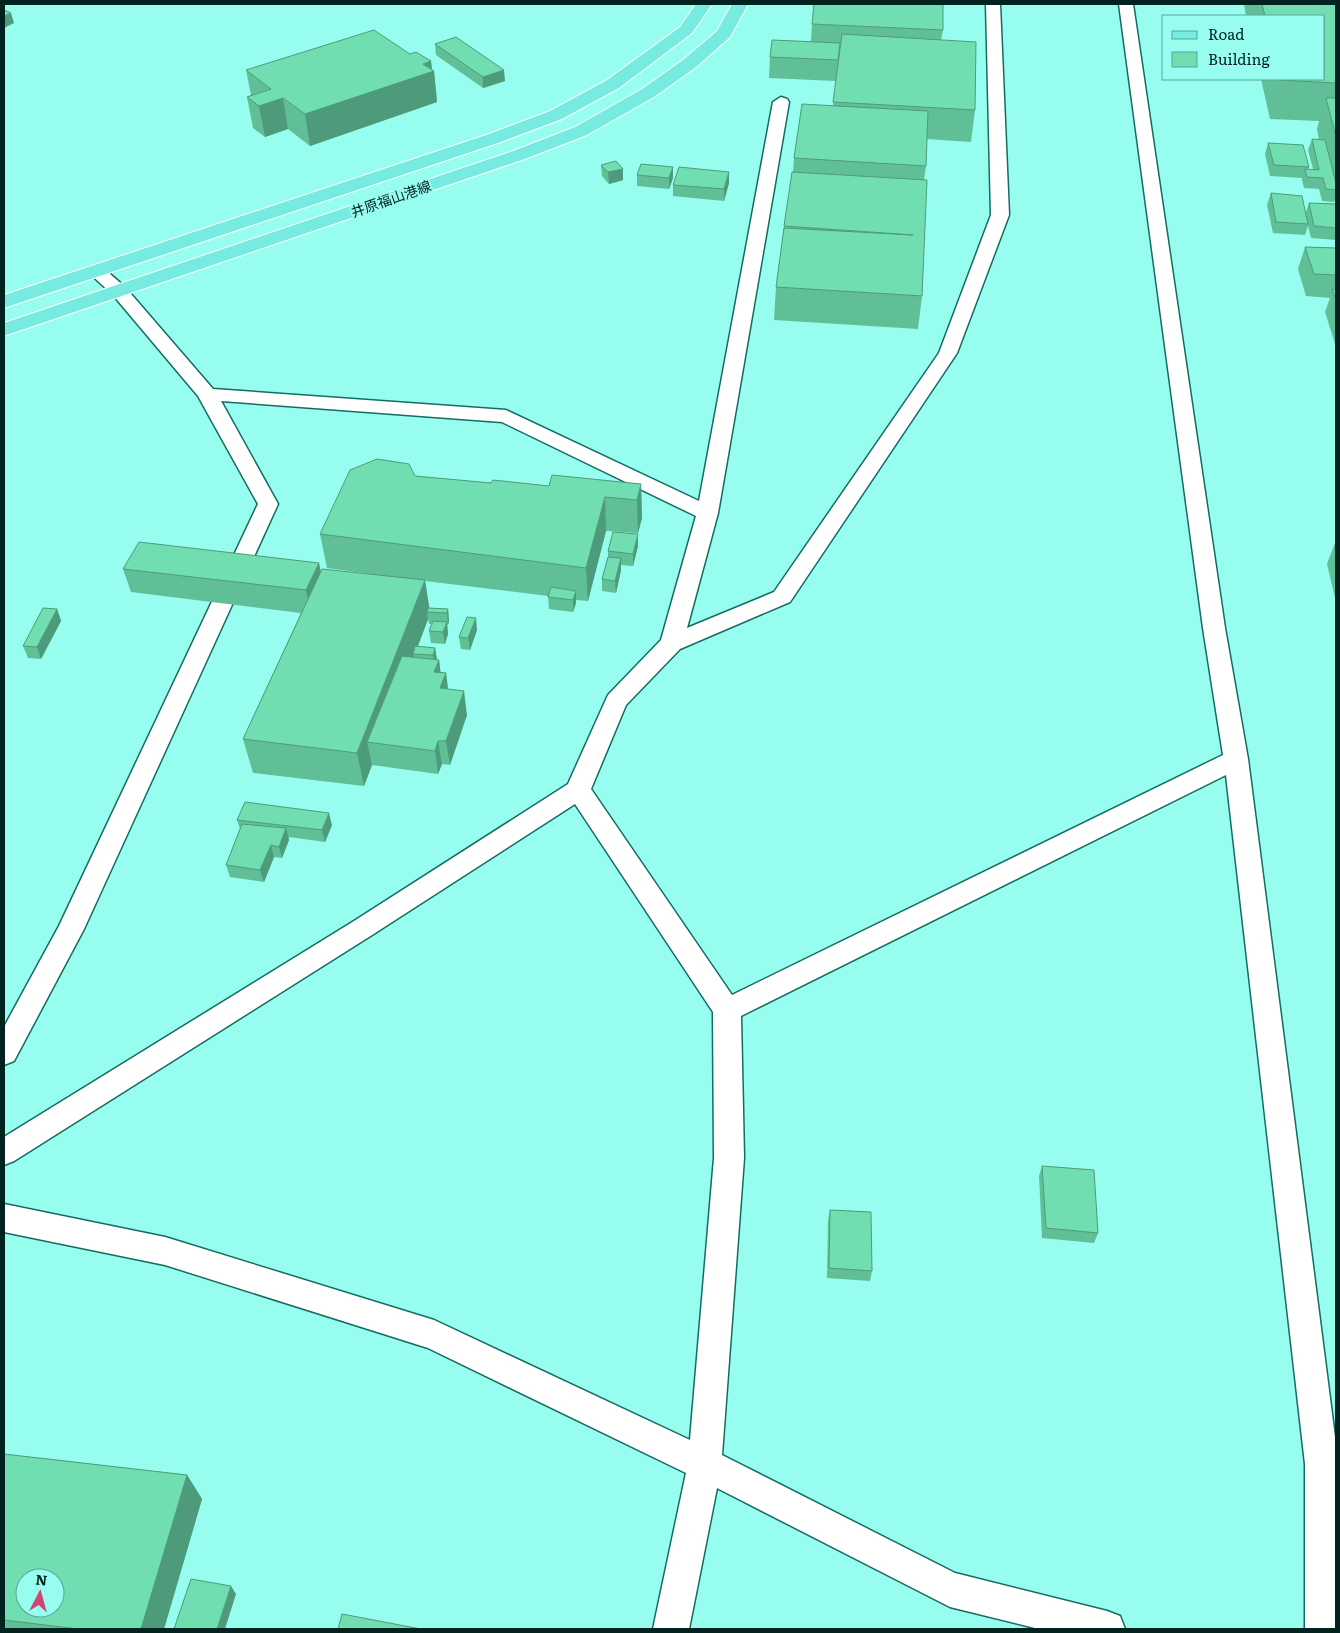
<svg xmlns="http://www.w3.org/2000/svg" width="1340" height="1633" viewBox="0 0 1340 1633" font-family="Literata,'Noto Sans JP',serif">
<rect width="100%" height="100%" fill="#97fdef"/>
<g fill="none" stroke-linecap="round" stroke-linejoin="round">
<g stroke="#146c62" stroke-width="3">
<polygon id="service" points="986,4 1000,4 1009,215 957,353 790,602 680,649 626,705 591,789 732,995 1223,755 1203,628 1119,4 1133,4 1225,628 1248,759 1336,1445 1336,1629 1305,1629 1305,1464 1226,775 741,1016 744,1158 722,1455 955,1573 1107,1611 1120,1616 1125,1629 1039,1629 950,1607 717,1488 689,1629 653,1629 686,1473 428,1348 165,1265 4,1232 4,1204 165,1237 434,1320 690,1440 714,1158 713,1012 575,804 372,935 14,1161 4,1165 4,1137 354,921 568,784 608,695 661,640 696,516 502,422 221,401 278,504 84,929 14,1061 4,1065 4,1027 59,926 258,504 198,396 113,295 87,271 90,267 102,267 125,287 213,389 506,410 699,501 773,102 781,97 787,99 789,102 718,513 687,628 774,592 939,353 991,215"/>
</g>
<g stroke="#fff" stroke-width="2">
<g id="primary">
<polygon points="696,4 712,4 692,33 619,88 562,119 501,142 4,308 4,295 489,134 550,111 607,80 680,27"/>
<polygon points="732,4 748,4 730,37 695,68 654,97 587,135 525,159 4,336 4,323 513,151 575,127 642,89 683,60 717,31"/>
</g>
</g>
<use href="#service" fill="#fff" fill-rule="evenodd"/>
<use href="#primary" fill="#77ebe0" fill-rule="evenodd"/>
</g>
<g fill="#60bf97">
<polygon points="1244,4 1336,4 1336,200 1335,200 1334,202 1322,201 1319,189 1304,188 1302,180 1302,178 1270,176 1265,154 1268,143 1309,167 1308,169 1313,169 1308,150 1312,139 1319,140 1317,129 1319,121 1270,119 1261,79 1324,79 1324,16 1246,16"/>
<polygon points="812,24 943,30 941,40 975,110 971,142 927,139 926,166 924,180 922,296 918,329 774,320 776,287 784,226 793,173 794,158 833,105 836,81 769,78 770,57 811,42"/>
<polygon points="435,44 505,81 483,88 436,55"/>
<polygon points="410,54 431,61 432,70 434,71 437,102 310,146 288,129 265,137 253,128 247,97 251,95 246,70"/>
<polygon points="601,165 623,180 609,184 602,176"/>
<polygon points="673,167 673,178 669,189 637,186 637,175"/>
<polygon points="729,172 729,183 724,201 673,196 673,185"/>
<polygon points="1271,193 1306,212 1309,203 1336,204 1336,240 1311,238 1308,226 1305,235 1273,233 1267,205"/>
<polygon points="1305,247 1336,248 1336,347 1325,312 1330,298 1306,296 1298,269"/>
<polygon points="415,476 491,483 549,486 641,484 642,518 638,533 606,531 588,601 576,600 576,603 573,612 549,609 548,596 425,581 429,608 448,609 449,621 448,625 447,625 448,634 445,644 431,643 429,631 432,624 429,624 428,619 418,646 435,648 437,660 439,660 440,672 446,673 448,689 467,715 450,765 442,764 438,774 372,765 364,786 253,773 243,739 301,613 131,592 123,569 319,563 320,571 378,575 327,568 320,534"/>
<polygon points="638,534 638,546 633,566 621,565 621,570 616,593 602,591 602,579 608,557 608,551"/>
<polygon points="1336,540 1336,602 1327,564"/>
<polygon points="57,609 61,621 41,659 28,658 23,646"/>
<polygon points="477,630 470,650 461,649 459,637"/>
<polygon points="237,820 332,825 325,842 289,837 289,840 282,858 274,857 264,882 230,877 226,865 240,829"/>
<polygon points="1042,1166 1098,1233 1094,1243 1042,1238 1039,1176"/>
<polygon points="830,1210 872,1271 870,1281 827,1278 828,1221"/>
<polygon points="4,1454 187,1475 202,1499 164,1629 4,1629"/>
</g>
<g fill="#4e9b7b">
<polygon points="11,13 14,23 4,28 4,16"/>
<polygon points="431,61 432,72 434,71 437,102 310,146 305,114 423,64"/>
<polygon points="504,70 505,81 483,88 483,77"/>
<polygon points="283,98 288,129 265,137 259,106"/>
<polygon points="673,167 673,178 669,189 669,178"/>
<polygon points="623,169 623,180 609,184 608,172"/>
<polygon points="729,172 729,183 724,201 724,189"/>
<polygon points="641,484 642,518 638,533 637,500"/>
<polygon points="605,497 606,531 588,601 586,568"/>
<polygon points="638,534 638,546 633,566 633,554"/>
<polygon points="621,558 621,570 616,593 615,581"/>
<polygon points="319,563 324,587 311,614 306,590"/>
<polygon points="425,580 430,612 427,612 428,619 415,654 413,654 414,657 367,742 372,765 364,786 357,753"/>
<polygon points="576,591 576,603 573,612 573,600"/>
<polygon points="57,609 61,621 41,659 37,647"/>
<polygon points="448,609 449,621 448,625 447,613"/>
<polygon points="476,618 477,630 470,650 468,638"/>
<polygon points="447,622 448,634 445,644 443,632"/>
<polygon points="435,648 437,660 435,667 433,655"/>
<polygon points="439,660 442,683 446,673 449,697 444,712 434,672"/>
<polygon points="464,691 467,715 450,765 446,741"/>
<polygon points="438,741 442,764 438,774 435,751"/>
<polygon points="329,813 332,825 325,842 322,830"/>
<polygon points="286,828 289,840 282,858 279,847"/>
<polygon points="271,845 274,857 264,882 260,870"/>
<polygon points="187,1475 202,1499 164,1629 141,1629"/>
<polygon points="231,1586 236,1594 225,1629 217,1629"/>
</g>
<g fill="#70deb0" stroke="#4e9b7b" fill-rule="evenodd">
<polygon points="814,4 943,4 943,30 812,24"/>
<polygon points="1262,4 1336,4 1336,83 1280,80 1280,79 1324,79 1324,16 1265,16"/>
<polygon points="4,10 11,13 4,16"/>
<polygon points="374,30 410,54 416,52 431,61 423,64 434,71 305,114 283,98 259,106 247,97 271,89 246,70"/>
<polygon points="842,34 976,42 975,110 833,102"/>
<polygon points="456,37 504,70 483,77 435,44"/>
<polygon points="772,40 840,43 838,60 770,57"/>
<polygon points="1326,98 1336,98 1336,137"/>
<polygon points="802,104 928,111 926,166 794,158"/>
<polygon points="1312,139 1325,140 1336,183 1336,190 1326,189 1323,178 1307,177 1305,169 1319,170"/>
<polygon points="1268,143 1303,145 1309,167 1274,165"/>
<polygon points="616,161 623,169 608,172 601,165"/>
<polygon points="641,164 673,167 669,178 637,175"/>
<polygon points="679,167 729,172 724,189 673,185"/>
<polygon points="792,172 927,180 922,296 776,287 784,228 913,235 784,226"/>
<polygon points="1271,193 1302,196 1308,224 1276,222"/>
<polygon points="1309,203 1336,204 1336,228 1314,226"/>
<polygon points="1305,247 1336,248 1336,275 1314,274"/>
<polygon points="1332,289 1336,290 1336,300"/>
<polygon points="377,459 409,464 415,476 491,483 493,480 549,486 552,475 641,484 637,500 605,497 586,568 320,534 350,470"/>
<polygon points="613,532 638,534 633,554 608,551"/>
<polygon points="139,542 319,563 306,590 123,569"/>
<polygon points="608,557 621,558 615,581 602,579"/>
<polygon points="322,569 425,580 357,753 243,739"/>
<polygon points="551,587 576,591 573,600 548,597"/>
<polygon points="43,608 57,609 37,647 23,646"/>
<polygon points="428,608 448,609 447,613 427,612"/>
<polygon points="467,617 476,618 468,638 459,637"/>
<polygon points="433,621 447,622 443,632 429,631"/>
<polygon points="415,646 435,648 433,655 413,654"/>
<polygon points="402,656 439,660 434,672 446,673 440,688 464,691 446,741 438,741 435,751 367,742"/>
<polygon points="245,802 329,813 322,830 237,820"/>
<polygon points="242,824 286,828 279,847 271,845 260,870 226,865"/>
<polygon points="1042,1166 1094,1170 1098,1233 1046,1228"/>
<polygon points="830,1210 871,1212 872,1271 829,1268"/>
<path d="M4,1454L187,1475L141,1629H78L4,1620ZM25,1578H55V1608H25Z"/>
<polygon points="191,1579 231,1586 217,1629 174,1629"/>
<polygon points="342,1614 421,1629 338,1629"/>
</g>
<g text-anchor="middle" stroke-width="4" stroke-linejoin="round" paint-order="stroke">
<g font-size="14" fill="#01221f" stroke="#97fdef">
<text transform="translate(391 199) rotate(-19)" y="5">井原福山港線</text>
</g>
</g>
<rect width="1340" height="1633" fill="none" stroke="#01221f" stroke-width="10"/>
<rect x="1162" y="15" width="162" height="65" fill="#97fdef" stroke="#5ba59c"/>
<rect x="1172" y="31" width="25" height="8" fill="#77ebe0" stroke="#5ba59c"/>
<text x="1208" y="40" font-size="15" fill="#01221f">Road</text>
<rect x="1172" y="52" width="25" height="15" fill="#70deb0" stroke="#5ba59c"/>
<text x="1208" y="65" font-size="15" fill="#01221f">Building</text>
<g transform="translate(40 1593) rotate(6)"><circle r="24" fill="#97fdef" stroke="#5ba59c"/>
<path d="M0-4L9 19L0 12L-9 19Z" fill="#d24573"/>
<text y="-8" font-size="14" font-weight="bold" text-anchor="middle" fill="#01221f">N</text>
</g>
</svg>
